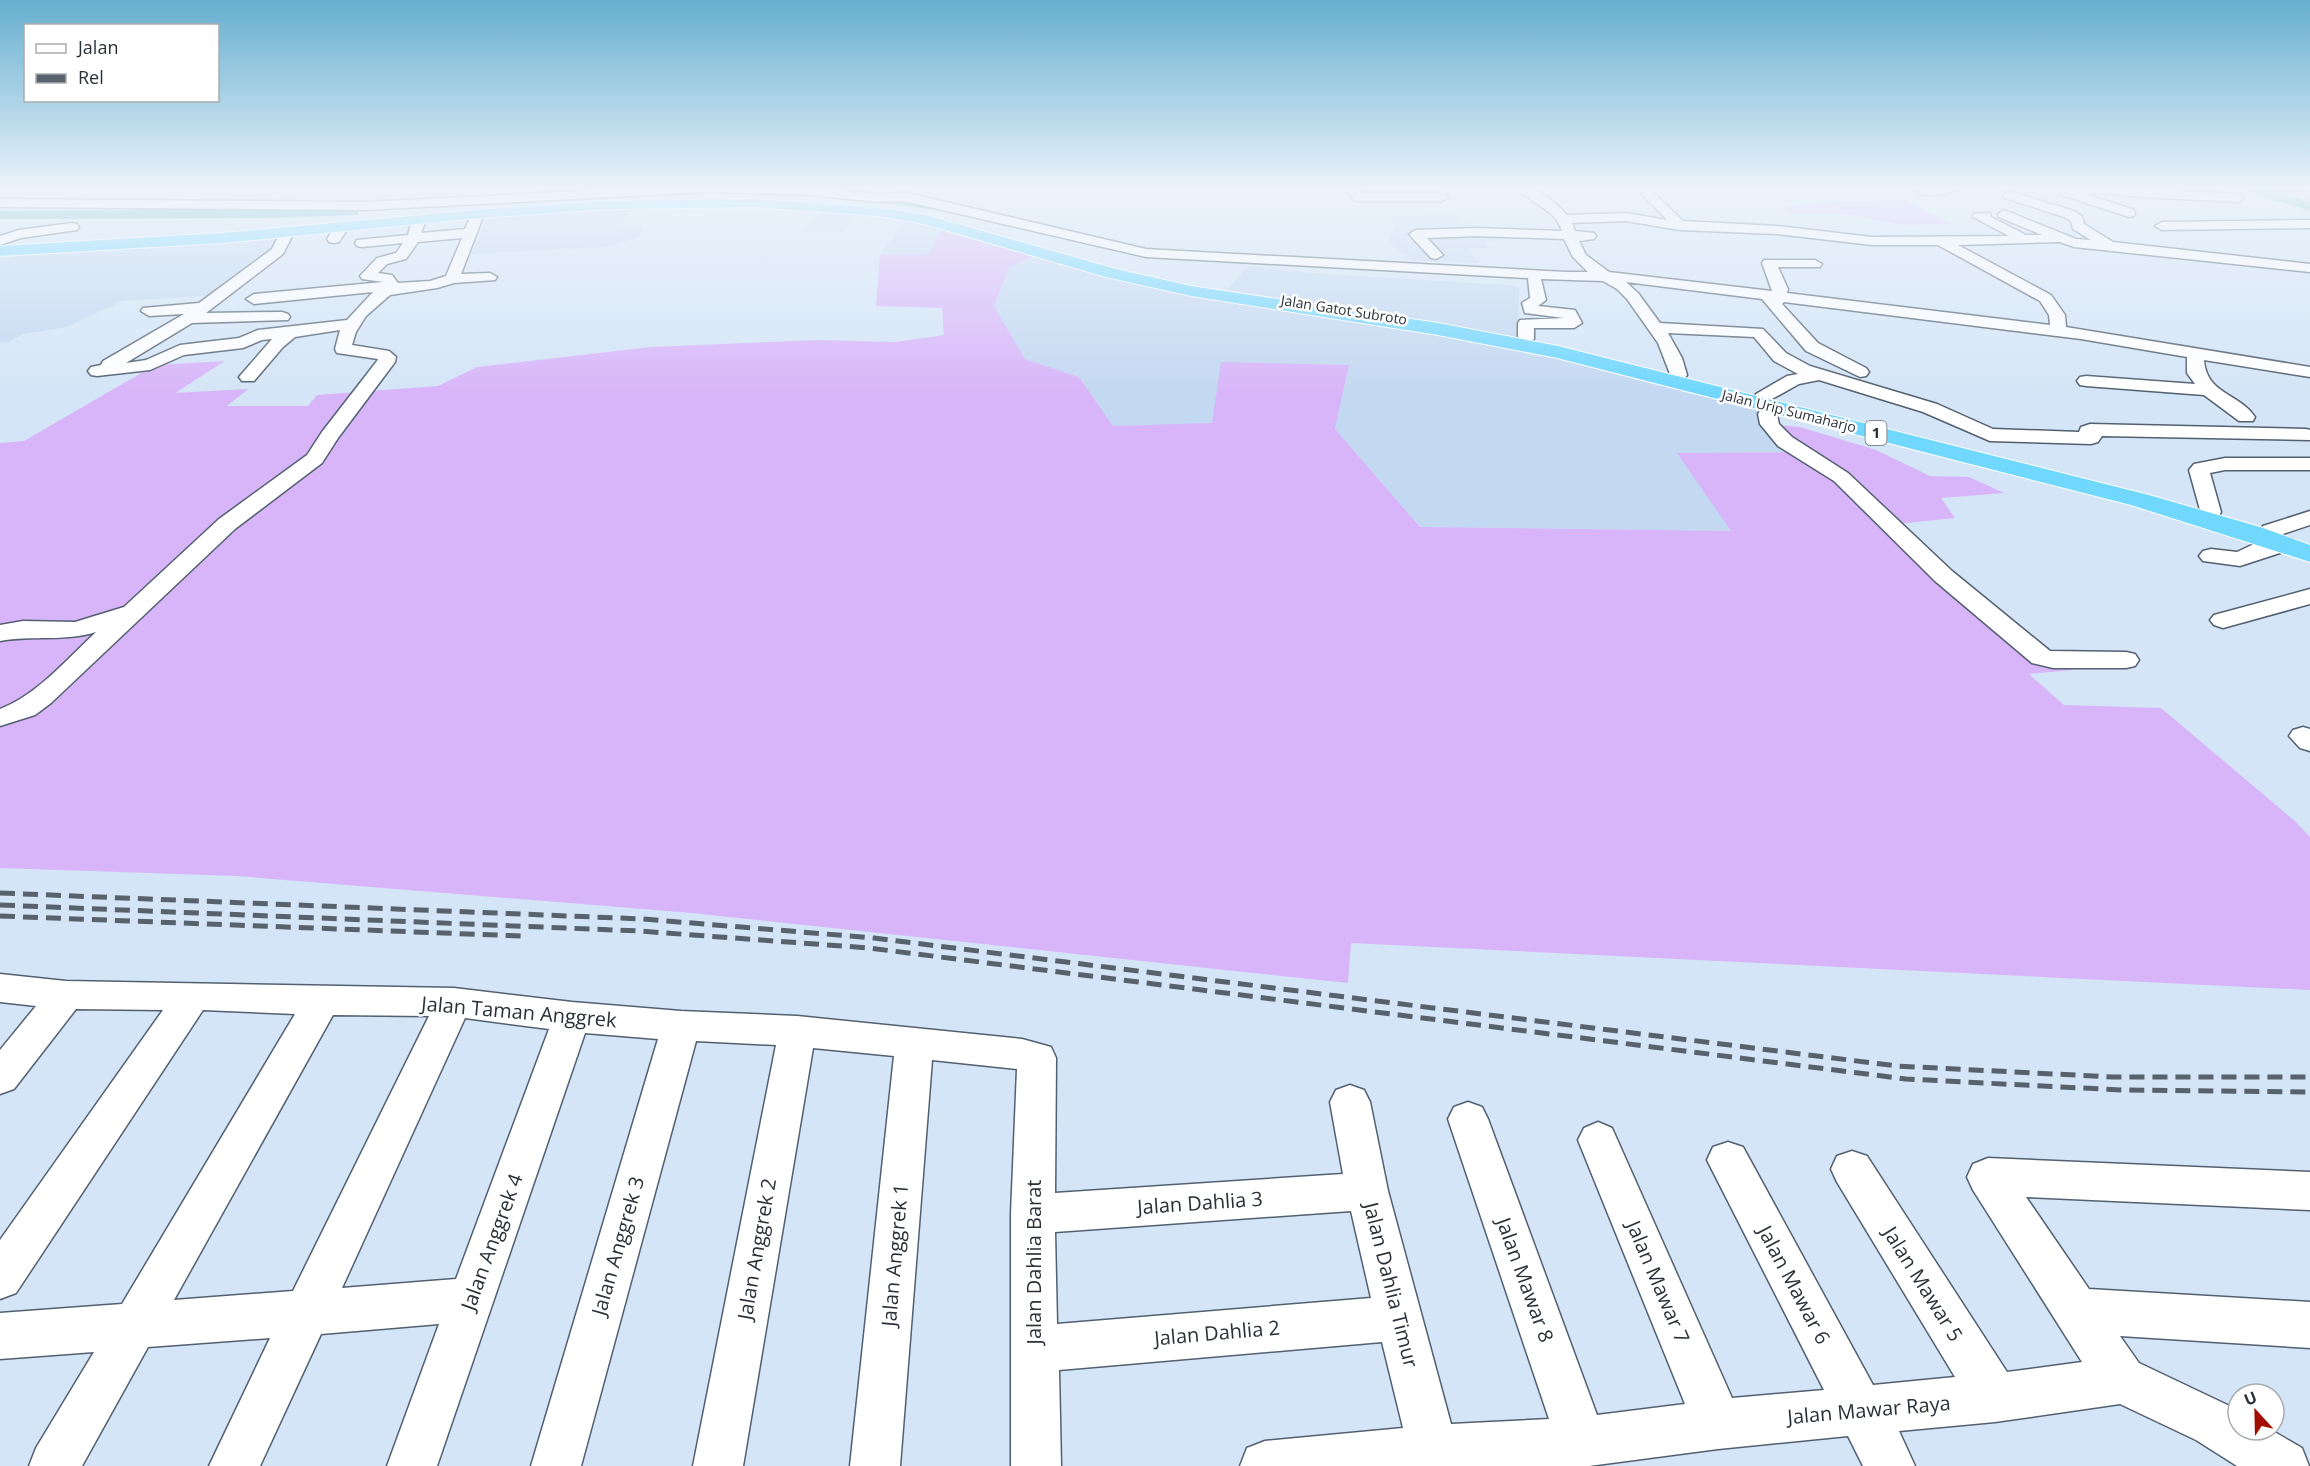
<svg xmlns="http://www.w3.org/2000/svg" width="2310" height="1466" viewBox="0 0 2310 1466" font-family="'Open Sans',sans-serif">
<rect width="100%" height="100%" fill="#d4e5f7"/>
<g fill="#c3d8f1">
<polygon points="645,197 615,228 643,227 639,237 606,247 472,254 490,208 521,203"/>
<polygon points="828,207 862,209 842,232 803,232"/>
<polygon points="1454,215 1480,232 1498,231 1505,241 1484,242 1490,248 1469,249 1478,263 1410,260 1387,241 1394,229 1392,217"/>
<polygon points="909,216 942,228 929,254 880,255"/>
<polygon points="286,236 294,242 221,295 122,301 67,327 23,334 7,343 0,343 0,251"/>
<polygon points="1039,253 1221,297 1248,266 1311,273 1519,286 1518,343 1765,405 1758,423 1799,452 1678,453 1732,531 1420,527 1335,429 1349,365 1212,424 1113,426 1079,377 1025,359 994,306 1009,267"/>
</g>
<g fill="#d8b5f9">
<polygon points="2261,188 2310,189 2310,205"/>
<polygon points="1904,200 1949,224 1902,225 1848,214 1824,213 1794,214 1782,207 1828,202"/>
<polygon points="942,228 1039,253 1009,267 994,306 1025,359 1079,377 1113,426 1212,423 1221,362 1349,365 1335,429 1420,527 1731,531 1677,453 1798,452 1758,423 1800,427 1876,450 1930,476 1969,477 2004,493 1941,498 1955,518 1896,524 1974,594 2073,670 2029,674 2064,705 2161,708 2296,822 2310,837 2310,990 1351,943 1348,983 692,913 237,876 0,868 0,443 24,441 155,365 225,361 175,393 248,389 227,406 308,406 317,395 438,386 477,367 651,347 818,340 895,342 944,335 942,308 876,306 880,255 929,254"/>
</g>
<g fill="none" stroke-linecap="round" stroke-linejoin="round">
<polygon fill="#42a8aa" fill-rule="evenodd" points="871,196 937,204 941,207 937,210 868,201 868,197"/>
<g fill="#42a8aa" fill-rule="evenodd">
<polygon points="2244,188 2264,188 2310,202 2310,211 2246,191"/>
<polygon points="352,208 357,209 359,212 357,215 264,218 0,219 0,211"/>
</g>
<g stroke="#526070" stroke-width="3">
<g id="minor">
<path d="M644,188H813L877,194L908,193L1146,249L1566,272H1588L1573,257L1564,239L1477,236L1427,238L1443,255L1436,259L1431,258L1409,234L1416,230L1477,228L1562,231C1555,208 1530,204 1517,188C1537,188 1554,200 1567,215L1626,213L1667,220L1636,188H1649L1683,221L1777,226L1872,237L2009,236L1973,217L1974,214L1990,213L1991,217L2026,235H2042L1999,217L1998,214L2004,210L2076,239L2091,240L2073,229L2071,221L2064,217L2005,198L2003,195L2009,191L2074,211L2082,216L2084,224L2113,242L2310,264V272L2074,247L2060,242L1958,245L2051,295L2065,315L2066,327L2310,367V377L2204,360C2206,394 2239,393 2255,417L2253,421H2239L2204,395L2086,386L2080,385L2077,381L2080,377L2086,376L2195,384L2187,373V357L2081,339L1784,302L1782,304L1818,343L1866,368L1869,372L1866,376L1860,377L1806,351L1762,299L1626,282L1638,293L1660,323L1763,329L1786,353L1810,366L1937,404L1993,429L2079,432L2081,427L2090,424L2306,429L2310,430V440L2102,436L2098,442L2091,444L1990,441L1923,412L1819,380L1799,384L1763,404L1756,402L1754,398L1756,394L1787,376L1798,374L1774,361L1754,337L1668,333L1682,358L1687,375L1684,379H1672L1658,343L1627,299L1617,289L1603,281L1541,279L1546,300L1538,306L1575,310L1582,323L1574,328H1534V339L1526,344L1518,339V323L1520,320L1564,318L1525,313L1522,303L1530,298L1528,278L1146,257L904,201L877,202L810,195L706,192L366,210L0,207V199L366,202ZM1626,221L1680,230L1777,234L1872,245H1938L2040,301L2049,315L2050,325L1787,293L1788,289L1778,267H1820L1822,264L1815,260H1764L1762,263L1772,291L1609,272L1586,255L1579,241L1594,239L1596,236L1594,233L1575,231L1572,223Z"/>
<polygon points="1345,188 1357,188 1361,193 1442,193 1448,197 1442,201 1358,201 1354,200"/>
<path d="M1928,188H1960C1952,194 1925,199 1917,192Z"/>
<polygon points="2066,188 2120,188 2238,194 2244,198 2238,202 2124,196 2108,193 2085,194 2134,210 2135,213 2134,216 2129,217 2062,195 2060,192"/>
<path d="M478,210L484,214L461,274L490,273L497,277L495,280L454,283L437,288L390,295L366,316L356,332L352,345L389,351L396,357L395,362L338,438L322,463L235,529L51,703L35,715L0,726V709C37,695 67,659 96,632C65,642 32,635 0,641V625L23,621L75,622L124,607L219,519L307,455L322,432L377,361L378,359L337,353L335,349L340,330L295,337L283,347L254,381H242L239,377L272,339L262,340L243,348L184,355L150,370L97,376L91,375L88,371L91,367L101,365L103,361L184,314L149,316L141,311L143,308L199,303L272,249L282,229L287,228L294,232L283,254L206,313L282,312L288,314L290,317L288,320L192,323L126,363L146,360L180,345L239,338L258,330L347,320L373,292L254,304L246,299L254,294L383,282L362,279L360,276L377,258L396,253L403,243L362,247L357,246L355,243L357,240L408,235L412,220L419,216L426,220L421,233L465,229L472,214ZM462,238L446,276L430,281L398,283L392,275L378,273L387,264L406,259L418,242Z"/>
<polygon points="2310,220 2310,228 2162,230 2155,226 2162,222"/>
<polygon points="72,223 77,224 79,227 77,230 21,238 0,245 0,236 19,230"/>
<polygon points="342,223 349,227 339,242 334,243 329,242 327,239 337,224"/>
<polygon points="1773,401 1780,403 1782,407 1777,415 1779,424 1792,437 1848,473 1952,571 2050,651 2126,652 2135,654 2139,660 2135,666 2126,668 2053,668 2032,663 1935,581 1834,481 1778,446 1760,424 1758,414 1766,403"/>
<polygon points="2225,458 2310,458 2310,470 2225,470 2210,473 2221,512 2218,517 2210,519 2202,517 2189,470 2194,464"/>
<polygon points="2310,511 2310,525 2271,538 2263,536 2260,531 2263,526"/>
<polygon points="2284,537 2292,539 2295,544 2292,549 2240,566 2203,561 2199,556 2203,551 2211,549 2237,552 2252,545"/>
<polygon points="2310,589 2310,604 2223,628 2214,625 2210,620 2214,615"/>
<polygon points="2303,727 2310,729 2310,751 2300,748 2289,736 2293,730"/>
<path d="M0,974L66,981L454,988L572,1002L681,1011L797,1016L1022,1039L1051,1047L1056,1058L1055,1193L1343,1174L1330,1102L1336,1090L1350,1085L1364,1090L1370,1102L1388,1191L1451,1424L1549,1419L1448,1119L1454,1107L1468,1102L1482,1107L1488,1119L1597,1415L1685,1404L1578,1140L1584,1128L1598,1122L1612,1128L1732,1398L1824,1390L1707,1160L1713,1147L1728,1142L1743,1147L1873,1385L1955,1377L1837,1182L1831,1169L1837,1156L1852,1151L1867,1156L2007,1372L2082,1362L1973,1190L1967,1177L1973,1164L1988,1158L2310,1172V1210L2026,1197L2089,1289L2310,1302V1348L2120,1336L2139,1363L2238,1410V1430H2271L2302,1448L2309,1466H2237L2196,1440L2120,1404L1995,1422L1899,1431L1915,1466H1863L1848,1436L1718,1449L1589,1466H1240L1247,1448L1265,1441L1403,1428L1382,1342L1059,1370L1061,1466H1011V1214L1017,1069L932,1060L900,1466H850L894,1056L813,1048L743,1466H693L776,1045L696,1041L581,1466H531L658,1039L585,1033L437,1466H387L439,1324L321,1334L260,1466H209L270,1338L148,1347L82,1466H29L36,1448L94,1352L0,1359V1313L122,1304L295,1014L203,1010L16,1293L0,1299V1240L163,1010L76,1009L14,1089L0,1094V1050L36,1006L0,1002ZM333,1015L429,1016L293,1291L174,1300ZM465,1018L549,1029L456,1279L342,1288ZM1351,1211L1371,1298L1057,1324L1055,1232Z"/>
</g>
</g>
<g stroke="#fff" stroke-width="2">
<polygon id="highway" points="756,199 880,208 926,215 1116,269 1191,286 1438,323 1558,346 2149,495 2260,527 2310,545 2310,562 2131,505 1557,358 1438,335 1191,296 1106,277 924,224 880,216 756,207 608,209 478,218 222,243 0,256 0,246 222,233 478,210 608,201"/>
</g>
<use href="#minor" fill="#fff" fill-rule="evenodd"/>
<use href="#highway" fill="#70d7fd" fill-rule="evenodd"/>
<g stroke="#58626c" stroke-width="5" stroke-dasharray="15 8" stroke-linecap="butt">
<polyline points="0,893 643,919 874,938 1897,1066 2113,1077 2310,1077"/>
<polyline points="0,905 639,931 869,948 1906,1079 2121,1090 2310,1092"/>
<polyline points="0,916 521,936"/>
</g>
</g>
<linearGradient id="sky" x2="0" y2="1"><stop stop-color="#65afcf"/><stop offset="0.48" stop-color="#ecf3fb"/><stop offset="1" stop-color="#ecf3fb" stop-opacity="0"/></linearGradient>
<rect width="2310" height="393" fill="url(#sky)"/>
<g text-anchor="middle" stroke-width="5" stroke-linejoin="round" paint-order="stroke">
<g font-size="14" fill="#293037" stroke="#fff">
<text transform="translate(1344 310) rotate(9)" y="5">Jalan Gatot Subroto</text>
<text transform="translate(1789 411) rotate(14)" y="5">Jalan Urip Sumaharjo</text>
</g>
<rect fill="#fff" stroke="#696e73" stroke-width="1.5" x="1865.5" y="421" width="21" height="24" rx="4.5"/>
<g font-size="15" font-weight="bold" fill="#293037">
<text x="1876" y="438">1</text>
</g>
<g font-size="20" fill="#293037" stroke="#fff">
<text transform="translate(519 1012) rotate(5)" y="7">Jalan Taman Anggrek</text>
<text transform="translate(1200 1203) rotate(-4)" y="7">Jalan Dahlia 3</text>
<text transform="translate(492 1242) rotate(-70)" y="7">Jalan Anggrek 4</text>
<text transform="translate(618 1246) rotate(-74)" y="7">Jalan Anggrek 3</text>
<text transform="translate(757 1249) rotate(-80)" y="7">Jalan Anggrek 2</text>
<text transform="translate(895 1255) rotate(-85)" y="7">Jalan Anggrek 1</text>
<text transform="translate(1034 1262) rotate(-90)" y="7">Jalan Dahlia Barat</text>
<text transform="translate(1525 1280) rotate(70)" y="7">Jalan Mawar 8</text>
<text transform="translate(1658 1282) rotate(67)" y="7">Jalan Mawar 7</text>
<text transform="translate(1923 1284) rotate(58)" y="7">Jalan Mawar 5</text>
<text transform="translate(1391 1285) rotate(76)" y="7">Jalan Dahlia Timur</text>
<text transform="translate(1794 1285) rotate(62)" y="7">Jalan Mawar 6</text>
<text transform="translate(1217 1333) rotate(-5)" y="7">Jalan Dahlia 2</text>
<text transform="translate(1869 1410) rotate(-5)" y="7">Jalan Mawar Raya</text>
</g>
</g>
<rect x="24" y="24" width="195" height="78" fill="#ffffff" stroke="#a9acaf" stroke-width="1.5"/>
<rect x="36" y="44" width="30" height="9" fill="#ffffff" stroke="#a9acaf" stroke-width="1.5"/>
<text x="78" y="54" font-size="18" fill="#293037">Jalan</text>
<rect x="36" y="74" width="30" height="9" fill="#58626c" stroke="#a9acaf" stroke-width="1.5"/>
<text x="78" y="84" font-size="18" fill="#293037">Rel</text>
<g transform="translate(2256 1412) rotate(338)"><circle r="28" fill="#ffffff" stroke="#a9acaf" stroke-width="1.5"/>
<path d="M0-4.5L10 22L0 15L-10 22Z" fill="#a30d00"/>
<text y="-9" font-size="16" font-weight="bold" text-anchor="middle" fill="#293037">U</text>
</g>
</svg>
